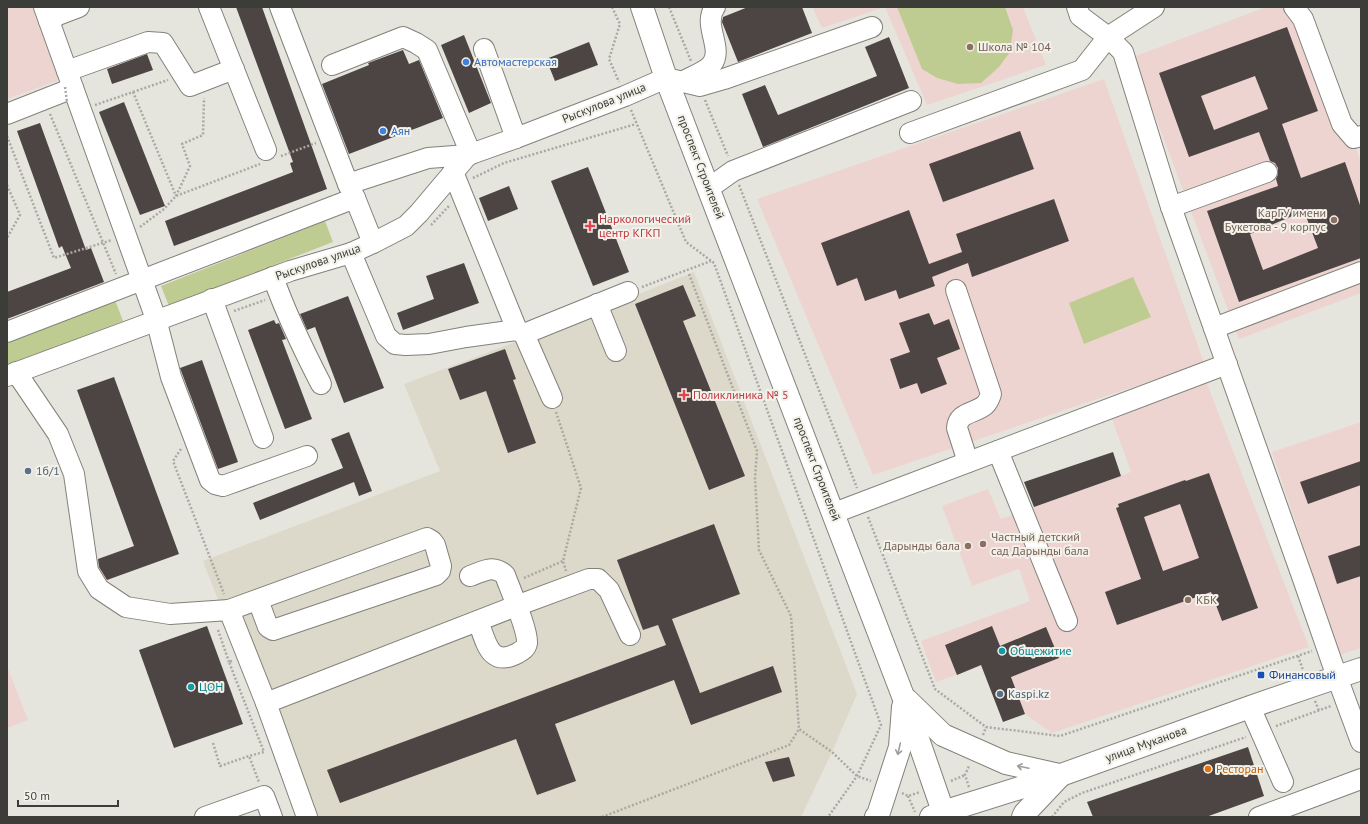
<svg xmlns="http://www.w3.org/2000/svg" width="1368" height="824" viewBox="0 0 1368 824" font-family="'PT Sans',sans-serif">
<rect width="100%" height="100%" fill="#e6e5dd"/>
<polygon fill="#dcd9ca" points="694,272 857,694 832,752 801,817 302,817 203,561 440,471 404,384 576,319"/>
<g fill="#eed4d0">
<polygon points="7,7 34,7 62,79 7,99"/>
<polygon points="812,7 1023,7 1046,65 927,105 885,7 822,28"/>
<polygon points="1266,7 1302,7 1361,162 1361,293 1239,339 1133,57"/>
<polygon points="1104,79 1204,363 873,475 757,199"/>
<polygon points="1206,381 1309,647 1052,733 1025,714 1004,658 936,682 921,641 1030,601 1019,569 972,586 942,506 988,489 1001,519 1131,472 1111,416"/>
<polygon points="1361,422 1361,648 1340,655 1272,452"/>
<polygon points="7,666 28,720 7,728"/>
</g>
<g fill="#bfcc91">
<polygon points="897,7 1005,7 1013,30 1010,52 999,67 981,83 958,84 937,78 922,69"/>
<polygon points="325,221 333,242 169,306 161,286"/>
<polygon points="1133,277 1151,317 1084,344 1069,303"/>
<polygon points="115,300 123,321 7,366 7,343"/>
</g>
<g fill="#4d4544" fill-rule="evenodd">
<polygon points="236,7 262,7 327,189 174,246 165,221 293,172 290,163 293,162"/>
<polygon points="748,7 802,7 812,33 738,62 722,22 723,17"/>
<path d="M1287,27L1318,111L1282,124L1301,178L1345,162L1361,208V258L1239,302L1207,211L1278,186L1276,179L1278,174V168L1275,163L1270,161L1259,132L1189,157L1159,73ZM1255,76L1268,109L1214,130L1201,96ZM1304,211L1318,248L1263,270L1250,234Z"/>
<polygon points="464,35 491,103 469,113 441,45"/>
<polygon points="889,37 909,88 763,147 742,94 765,85 778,115 877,76 865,47"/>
<polygon points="589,42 598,65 555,81 546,59"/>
<polygon points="403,50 409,64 419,60 443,118 349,154 322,84 369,65 368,63"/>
<polygon points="147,54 153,70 112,84 107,69"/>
<polygon points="124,102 165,206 140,215 99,112"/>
<polygon points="40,123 86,250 91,248 104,282 7,319 7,292 71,268 62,246 59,248 17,131"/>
<polygon points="1020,131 1034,169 943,202 929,164"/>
<polygon points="588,167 629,272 593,286 551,181"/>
<polygon points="509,186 518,209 488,221 479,198"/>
<polygon points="1054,199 1069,241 972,277 968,263 932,277 935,286 899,299 896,290 865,301 857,278 837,286 821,243 909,210 929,264 962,252 956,234"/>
<polygon points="464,263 479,303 403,330 397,313 434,299 426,276"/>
<polygon points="683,285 696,316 683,321 745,476 709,490 635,304"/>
<polygon points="348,296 384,388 344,403 315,327 307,330 300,314"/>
<polygon points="929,313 934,325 949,319 960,349 937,358 947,384 921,394 917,383 900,389 890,359 910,352 899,323"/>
<polygon points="274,320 276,324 279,323 286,339 282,340 312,419 285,429 248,330"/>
<polygon points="505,349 516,379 513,380 536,443 508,453 486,391 460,400 448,369"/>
<polygon points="202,360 238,462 218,469 180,368"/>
<polygon points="114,377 179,554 107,580 99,567 98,559 134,546 77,390"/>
<polygon points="349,432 372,491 359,496 354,482 260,520 253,503 343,468 331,439"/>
<polygon points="1113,452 1121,476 1034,507 1024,482"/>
<polygon points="1361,461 1361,485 1308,504 1300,482"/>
<path d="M1209,473L1258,608L1222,621L1211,592L1117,625L1105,592L1141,579L1116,508L1119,507L1118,504L1185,480L1186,481ZM1180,504L1199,558L1163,571L1144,517Z"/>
<polygon points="714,524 740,594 672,619 700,693 773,666 782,692 691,725 674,680 555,724 576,781 537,795 516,739 340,803 327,770 666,645 658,625 643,630 617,560"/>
<polygon points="1361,545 1361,576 1337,584 1328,556"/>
<polygon points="207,626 243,724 174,748 139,650"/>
<polygon points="992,626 1000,646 1046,627 1059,658 1011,677 1025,714 1003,722 981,665 957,675 945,645"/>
<polygon points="1248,747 1264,796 1206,817 1093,817 1087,802"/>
<polygon points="789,757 795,776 773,782 765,762"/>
</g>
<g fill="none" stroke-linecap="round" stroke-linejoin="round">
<g stroke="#82817a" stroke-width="22">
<g id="minor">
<polyline points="44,7 156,319 171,377 210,480 215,484 223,486 307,456"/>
<polyline points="209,7 266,150"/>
<polyline points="280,7 348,184 355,198"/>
<polyline points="1077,7 1080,16 1108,37 1123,52 1171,207 1303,579 1337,677 1361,742"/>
<polyline points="1294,7 1303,19 1342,124 1354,138 1361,136"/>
<polyline points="49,21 58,15 79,7"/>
<polyline points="484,49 516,138"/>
<polyline points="332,65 403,37 416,43 427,50 471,154"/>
<polyline points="67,71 148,42 163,43 190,86 234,69"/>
<path d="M682,82C690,77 706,72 712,64C724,48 702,25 715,7"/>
<polyline points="7,114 73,88"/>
<polyline points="910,133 1082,70 1108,37 1154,7"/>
<polyline points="453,172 517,330"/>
<polyline points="348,184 428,158 468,155"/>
<polyline points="709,188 733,171 911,101"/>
<polyline points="1171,207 1267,172"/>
<polyline points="351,253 386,336 395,344 406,345 429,344 466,337 517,330 524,334 628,292"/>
<path d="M273,277C286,314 303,349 321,384"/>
<path d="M956,290L991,394C990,397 988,402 985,405C974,414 958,412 957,428L968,462"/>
<polyline points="212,299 263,438"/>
<polyline points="597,304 616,351"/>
<polyline points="1214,328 1361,272"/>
<polyline points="7,332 355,198 373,243"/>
<polyline points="524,334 552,398"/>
<polyline points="16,372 58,434 74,474 88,571 99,589 126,607 170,614 229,610 266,703 307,817"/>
<polyline points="7,376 290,271 351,253 373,243 406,226 419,213 468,155 516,138 625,96 666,78 700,86 724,79 872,27"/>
<polyline points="998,451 1067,621"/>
<polyline points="834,513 1227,364"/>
<path d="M470,576C484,571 493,564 505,575C510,589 528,630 527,643C526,649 521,651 516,654C489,667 486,641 478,621"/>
<polyline points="229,610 427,538 432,541 435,545 441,566 440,571 436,575 273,630 268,627 258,600"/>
<polyline points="266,703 516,606 589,579 598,579 609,590 630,635"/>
<polyline points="1250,707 1283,782"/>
<polyline points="205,817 264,796 272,817"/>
<polyline points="1259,817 1361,779"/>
</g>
</g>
<g stroke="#82817a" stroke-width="24">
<g id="major">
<polyline points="642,7 666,78 903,696 945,817"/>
<polyline points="907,700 943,735 1006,763 1059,775"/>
<polyline points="876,817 878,815 900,747 903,707"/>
<polyline points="931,817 943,812 1061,775 1250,707 1361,669"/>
<polyline points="1023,817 1025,813 1060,776"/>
</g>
</g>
<g stroke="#a9a8a2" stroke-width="2.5" stroke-dasharray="2 2" stroke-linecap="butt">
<polyline points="612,7 620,24 609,59 619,82"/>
<polyline points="669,7 691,61"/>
<polyline points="133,92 168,80"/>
<polyline points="705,100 728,156"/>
<polyline points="95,105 133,92 176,196"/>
<polyline points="631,110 686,242 714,263 881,725 857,776 828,817"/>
<polyline points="50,114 116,274"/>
<polyline points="7,136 54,258 112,240"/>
<polyline points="281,156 316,143"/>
<polyline points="473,178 504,163 636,124"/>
<polyline points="7,185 20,215 7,238"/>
<polyline points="739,185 857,488"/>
<polyline points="176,196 190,166 182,144 203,135 204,98"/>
<polyline points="431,225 449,206"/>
<polyline points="140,227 164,209 176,196 260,164"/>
<polyline points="689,274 757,451 755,478 759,550 791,616 799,729 832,752 857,776 871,781"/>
<polyline points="642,287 711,261"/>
<polyline points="234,311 265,300"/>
<polyline points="556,412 581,488 563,561 566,571"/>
<polyline points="181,449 173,461 224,594"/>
<polyline points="868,517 935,689 986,727 1060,736 1312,651"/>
<polyline points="524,578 563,561"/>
<polyline points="218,630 229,662"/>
<polyline points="1298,656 1303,670"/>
<polyline points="232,661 229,662 264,752 249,756"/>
<polyline points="1315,701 1319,711"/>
<polyline points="1276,726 1331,706"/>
<polyline points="983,735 986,727"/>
<polyline points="213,743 220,766 249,756 259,782"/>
<polyline points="951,781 965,775"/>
<polyline points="969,787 965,775 969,766"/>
<polyline points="902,793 908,796 920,792"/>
<polyline points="908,796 915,812"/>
<polyline points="602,817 789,745 799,729"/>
<polyline points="1052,817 1064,802 1082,793 1246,737"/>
</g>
<use href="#minor" stroke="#fff" stroke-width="20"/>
<use href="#major" stroke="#fff" stroke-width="22"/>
<polyline stroke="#a9a8a2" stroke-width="2.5" stroke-dasharray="2 2" stroke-linecap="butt" points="65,87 67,102"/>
</g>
<defs><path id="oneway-shaft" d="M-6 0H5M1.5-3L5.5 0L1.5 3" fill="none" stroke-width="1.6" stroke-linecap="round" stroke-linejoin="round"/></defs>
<g stroke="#9e9e9c">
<use href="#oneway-shaft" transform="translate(899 749) rotate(103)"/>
<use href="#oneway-shaft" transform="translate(1023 767) rotate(-168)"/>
</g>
<g fill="#8d6e63" stroke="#f3f2ea" stroke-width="1.5">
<circle cx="970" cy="47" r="4"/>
<circle cx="1334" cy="220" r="4"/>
<circle cx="983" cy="544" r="4"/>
<circle cx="968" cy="546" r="4"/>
<circle cx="1188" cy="600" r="4"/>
</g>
<g fill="#3f7fe0" stroke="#f3f2ea" stroke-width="1.5">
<circle cx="466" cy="62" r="4"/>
<circle cx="383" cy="131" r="4"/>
</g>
<g fill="#e0444e" stroke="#f3f2ea" stroke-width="1.5">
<path d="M588 220h4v4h4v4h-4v4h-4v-4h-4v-4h4z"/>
<path d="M682 389h4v4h4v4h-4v4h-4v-4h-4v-4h4z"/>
</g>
<g fill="#5c6f8a" stroke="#f3f2ea" stroke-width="1.5">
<circle cx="28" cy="471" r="4"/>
<circle cx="1000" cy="694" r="4"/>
</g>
<g fill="#0f9aa8" stroke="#f3f2ea" stroke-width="1.5">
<circle cx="1002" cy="651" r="4"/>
<circle cx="191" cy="687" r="4"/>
</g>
<rect fill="#1a4fb4" stroke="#f3f2ea" stroke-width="1.5" x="1257" y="671" width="8" height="8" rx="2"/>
<circle fill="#e8710a" stroke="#f3f2ea" stroke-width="1.5" cx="1208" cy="769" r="4"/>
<g text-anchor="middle" stroke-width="4" stroke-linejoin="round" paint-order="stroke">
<g font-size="12" fill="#785e54" stroke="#f3f2ea" text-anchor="start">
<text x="978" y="51">Школа № 104</text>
<text x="1326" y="217" text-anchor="end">КарГУ имени<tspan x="1326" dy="14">Букетова - 9 корпус</tspan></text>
<text x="991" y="541">Частный детский<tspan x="991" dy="14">сад Дарынды бала</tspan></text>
<text x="960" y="550" text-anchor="end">Дарынды бала</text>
<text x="1196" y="604">КБК</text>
</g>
<g font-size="12" fill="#366cbe" stroke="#f3f2ea" text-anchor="start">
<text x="474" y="66">Автомастерская</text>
<text x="391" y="135">Аян</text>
</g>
<g font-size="12" fill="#3c3c38" stroke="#f3f2ea">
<text transform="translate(604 103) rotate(-22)" y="4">Рыскулова улица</text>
<text transform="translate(701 167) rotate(69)" y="4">проспект Строителей</text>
<text transform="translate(318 262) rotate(-19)" y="4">Рыскулова улица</text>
<text transform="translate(817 469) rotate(69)" y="4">проспект Строителей</text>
<text transform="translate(1146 744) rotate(-20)" y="4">улица Муканова</text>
</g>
<g font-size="12" fill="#be3a42" stroke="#f3f2ea" text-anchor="start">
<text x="599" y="223">Наркологический<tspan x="599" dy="14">центр КГКП</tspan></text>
<text x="693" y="399">Поликлиника № 5</text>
</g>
<g font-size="12" fill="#4e5e75" stroke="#f3f2ea" text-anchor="start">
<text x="36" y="475">1б/1</text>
<text x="1008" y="698">Kaspi.kz</text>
</g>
<g font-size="12" fill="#0d838f" stroke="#f3f2ea" text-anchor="start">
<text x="1010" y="655">Общежитие</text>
<text x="199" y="691">ЦОН</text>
</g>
<g font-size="12" fill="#164399" stroke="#f3f2ea" text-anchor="start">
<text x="1269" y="679">Финансовый</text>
</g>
<g font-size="12" fill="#c56008" stroke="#f3f2ea" text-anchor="start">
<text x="1216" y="773">Ресторан</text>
</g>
</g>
<rect width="1368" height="824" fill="none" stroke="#3c3c38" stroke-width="16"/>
<path d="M18 800v6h100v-6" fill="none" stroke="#3c3c38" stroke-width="2"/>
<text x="24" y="800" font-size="12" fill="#3c3c38" stroke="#f3f2ea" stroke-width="3" paint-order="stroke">50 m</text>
</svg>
